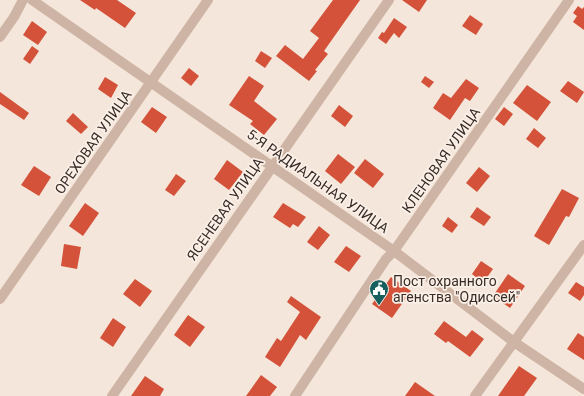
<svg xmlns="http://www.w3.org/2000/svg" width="584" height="396" viewBox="0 0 584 396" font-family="Roboto,sans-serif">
<rect width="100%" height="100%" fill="#f4e6da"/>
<g fill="#d35239">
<polygon points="80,0 117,0 136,13 125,28 96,8 95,10"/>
<polygon points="333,0 360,0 324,51 328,54 315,70 317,71 309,81 276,56 285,45 303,59 319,38 310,31"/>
<polygon points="402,0 427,0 419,12"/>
<polygon points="578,6 582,9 584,7 584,30 573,22 577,16 573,13"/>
<polygon points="470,15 483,24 476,35 462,26"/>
<polygon points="394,18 407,27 399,38 394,33 386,44 378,38 382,32 384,33"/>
<polygon points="32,21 47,32 38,45 23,35"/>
<polygon points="32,46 39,51 30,64 23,59"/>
<polygon points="261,51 272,58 265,68 255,61"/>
<polygon points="189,68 199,76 191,86 181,78"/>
<polygon points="249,76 264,86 254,101 277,119 264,135 250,124 253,121 229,105"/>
<polygon points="425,76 434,82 429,88 421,82"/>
<polygon points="105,77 118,85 111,98 98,89"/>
<polygon points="466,79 479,88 470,101 465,98 450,120 433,108 443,93 451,98"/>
<polygon points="568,81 584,92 577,103 560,91"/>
<polygon points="527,85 551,102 537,121 513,103"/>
<polygon points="0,92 29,113 24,120 0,104"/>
<polygon points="339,105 353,116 345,127 331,116"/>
<polygon points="152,107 167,117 156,133 141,122"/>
<polygon points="504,107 513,114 504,126 495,119"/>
<polygon points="73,113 88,127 81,134 66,121"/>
<polygon points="534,128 546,138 538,148 526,139"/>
<polygon points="338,154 355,167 341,184 325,171"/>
<polygon points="365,159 384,174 373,188 354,173"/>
<polygon points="227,160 243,172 229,190 214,179"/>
<polygon points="34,166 51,177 39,196 21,185"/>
<polygon points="479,167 490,176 477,192 466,183"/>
<polygon points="176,174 186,181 174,196 165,190"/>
<polygon points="562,189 579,198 569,217 566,216 549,245 534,236"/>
<polygon points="85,203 99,213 83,236 69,226"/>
<polygon points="283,203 306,217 298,227 293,224 290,228 273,217"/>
<polygon points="477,207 491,217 484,226 470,217"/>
<polygon points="448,217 458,225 452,233 442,226"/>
<polygon points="319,226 330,235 318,250 307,242"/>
<polygon points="64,244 81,247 77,269 61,266"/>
<polygon points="346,246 361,256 349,272 334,262"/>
<polygon points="481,261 493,269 483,283 472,274"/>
<polygon points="508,274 525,286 510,308 493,296"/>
<polygon points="391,277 411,291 392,318 372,304"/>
<polygon points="135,279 152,291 140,307 123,294"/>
<polygon points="576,282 584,287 584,295 580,301 568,293"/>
<polygon points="291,296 321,317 306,340 300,335 280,367 265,357 277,338 281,341 300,312 287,302"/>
<polygon points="188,315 205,327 190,347 174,335"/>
<polygon points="113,318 126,327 113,347 100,338"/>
<polygon points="444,321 466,337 472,330 484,339 470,357 448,341 446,343 434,334"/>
<polygon points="578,333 584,337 584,360 567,349"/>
<polygon points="519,366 537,378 524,396 498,396"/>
<polygon points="261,375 277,387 270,396 246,396"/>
<polygon points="145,376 164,389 160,396 131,396"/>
<polygon points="415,382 435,396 405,396"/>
</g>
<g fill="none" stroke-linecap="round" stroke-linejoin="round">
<g stroke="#ceb4a4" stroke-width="10">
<polyline points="32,0 394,251 514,342 584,389"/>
<polyline points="0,37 14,17 23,0"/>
<polyline points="0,299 208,0"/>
<polyline points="112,396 389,0"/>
<polyline points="295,396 386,259 394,251 569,0"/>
<polyline points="475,396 584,245"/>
</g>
</g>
<defs>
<g id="civic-pin" transform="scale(1)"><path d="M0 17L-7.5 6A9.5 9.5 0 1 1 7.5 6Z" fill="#175f5e" stroke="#fbf0e7"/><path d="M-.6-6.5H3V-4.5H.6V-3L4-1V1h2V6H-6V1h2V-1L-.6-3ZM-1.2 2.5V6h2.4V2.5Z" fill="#fff"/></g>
</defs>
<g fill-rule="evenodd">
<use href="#civic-pin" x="379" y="289"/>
</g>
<g text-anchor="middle" stroke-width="3.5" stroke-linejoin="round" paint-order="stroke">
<g font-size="14" fill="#382b27" stroke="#fbf0e7">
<text transform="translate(93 142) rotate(-55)" y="5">ОРЕХОВАЯ УЛИЦА</text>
<text transform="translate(441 160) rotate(-55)" y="5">КЛЕНОВАЯ УЛИЦА</text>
<text transform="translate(318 181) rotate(35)" y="5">5-Я РАДИАЛЬНАЯ УЛИЦА</text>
<text transform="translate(225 209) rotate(-55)" y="5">ЯСЕНЕВАЯ УЛИЦА</text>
</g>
<g font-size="14" fill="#382b27" stroke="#fbf0e7" text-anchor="start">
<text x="393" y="286">Пост охранного<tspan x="393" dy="16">агенства "Одисcей"</tspan></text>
</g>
</g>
</svg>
